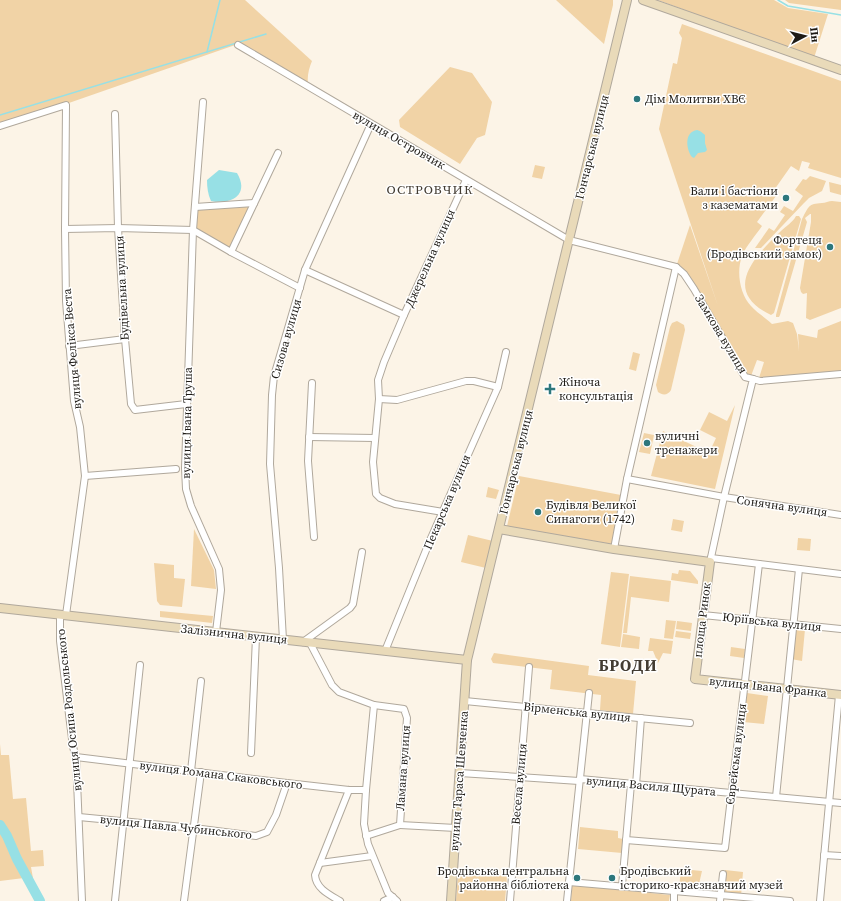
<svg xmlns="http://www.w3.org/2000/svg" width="841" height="901" viewBox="0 0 841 901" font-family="'Source Serif 4',serif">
<rect width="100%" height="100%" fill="#fcf4e7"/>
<g fill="#f1d3a6">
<path d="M0,0H245L312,61C309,68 307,76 308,83L238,44L66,104L0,125Z"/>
<polygon points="556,0 613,0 613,5 604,44"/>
<polygon points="658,0 774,0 788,8 828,14 814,58"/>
<polygon points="785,0 841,0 841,10 789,3"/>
<path d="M682,24L841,81V178L808,168L810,163L802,161L799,171L791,166L772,193L776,196L757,222L762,226C756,235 746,246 742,256C736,272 740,294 751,306C757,313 765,317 772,324L788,321L793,323L797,334L799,351L798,334L817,338L818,330L841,321V371L759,378L764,362L757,360L751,376L747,374L697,287L686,272L677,264L690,225L718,306L659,129L673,63L677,64L682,38L679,33Z"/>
<polygon points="450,67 472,73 492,102 485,135 477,138 460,164 400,127 399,120"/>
<polygon points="535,165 545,167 542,179 532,177"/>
<polygon points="810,176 826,181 822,191 809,198 804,203 761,248 755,248 769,228 774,231 785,215 780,212 784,206 793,211 803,196 795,190 803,179 806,180"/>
<polygon points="829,182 841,185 841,195 830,192"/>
<path d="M832,201L841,202V308L810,320L806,318L807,293L803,294L801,292L800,288L811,222V214H810L805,218L807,222L780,315L779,317H776V315L802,219C809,206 808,204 822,203C825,203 829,201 832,201Z"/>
<polygon points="251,205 230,249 194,228 196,209"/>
<path d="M796,216H799L801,219L774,313L771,315C721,291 754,257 781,231C786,226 793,222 796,216Z"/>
<path d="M677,321L684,325L685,330L671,390C668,395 663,396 658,392L656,385L670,327L672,323Z"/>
<polygon points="633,352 640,354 636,371 629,369"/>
<polygon points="735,405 715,489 651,476 663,431 709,453 716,438 700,430 709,412 727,421"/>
<polygon points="644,433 654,435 650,454 639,452"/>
<polygon points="519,476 621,495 612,544 507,526"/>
<polygon points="488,487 499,490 496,499 486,497"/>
<polygon points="673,519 684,521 682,532 671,530"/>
<polygon points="194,529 214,570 216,589 191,586"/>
<polygon points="468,535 493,541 486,568 461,562"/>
<polygon points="798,538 811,539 810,551 797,550"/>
<polygon points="154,563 174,565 174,578 185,579 182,607 160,605 157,601"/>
<polygon points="679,570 690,571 698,581 698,584 671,580 672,573 678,574"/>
<polygon points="611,572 629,574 620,647 601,644"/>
<polygon points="630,576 671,581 669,602 631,597 627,633 623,633"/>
<polygon points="160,611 213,616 212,623 160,617"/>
<polygon points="666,620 676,621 673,639 664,638"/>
<polygon points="677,621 692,623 691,631 676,629"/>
<polygon points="795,628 805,629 802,661 791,659"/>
<polygon points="676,631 691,633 690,639 675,637"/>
<polygon points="623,634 640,637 639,649 621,647"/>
<polygon points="650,638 673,641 671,654 663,653 658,663 653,651 648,651"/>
<polygon points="731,647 745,649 744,658 730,656"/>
<polygon points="494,653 589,666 588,675 636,681 633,714 600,710 601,695 550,689 552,670 493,663 491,659"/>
<polygon points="747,693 768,696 764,724 743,722"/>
<polygon points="0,744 1,755 9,755 13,799 26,798 31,851 43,850 44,866 31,867 34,884 43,901 37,901 9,844 0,830"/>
<polygon points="580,827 618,831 618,838 623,839 622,853 578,849"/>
<polygon points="0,832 8,844 24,878 0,881"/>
<polygon points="681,869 702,871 699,884 700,890 679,888"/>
<polygon points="725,870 743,872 741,896 723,894"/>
<polygon points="458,873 507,876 505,901 456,901"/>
<polygon points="572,885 670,895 669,901 571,901"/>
</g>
<g fill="#97e0e5">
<path d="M697,130L700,131L705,135V143L707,150L705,152L698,153L694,158L692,157C686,149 684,132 697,130Z"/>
<path d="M219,170L237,173C250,195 231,205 211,201C208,195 207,187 207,180Z"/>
</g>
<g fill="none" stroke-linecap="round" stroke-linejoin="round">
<g stroke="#97e0e5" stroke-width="1.5">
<polyline points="778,0 788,6 841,15"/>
<polyline points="207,52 220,0"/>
<polyline points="0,115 266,34"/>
</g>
<polyline stroke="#97e0e5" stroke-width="10" points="0,825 7,836 17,859 40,901"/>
<g stroke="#b0a89c" stroke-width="8">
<g id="minor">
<polyline points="238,45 569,240 676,267 684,274 694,289 745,377 753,379 724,497 710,562"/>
<polyline points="203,102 193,230 185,468 186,489 191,506 219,569 221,590 216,632"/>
<polyline points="115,114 118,228 125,339 131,404 135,410 186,404"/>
<polyline points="0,126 66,105 65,229 66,301 74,401 80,427 85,476 66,615"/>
<polyline points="195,207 254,203"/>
<polyline points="65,229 118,228 193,230 231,252 300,288"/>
<polyline points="231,252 278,153"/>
<polyline points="305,270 404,315"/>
<polyline points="69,346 125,339"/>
<polyline points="753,379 760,381 841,374"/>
<polyline points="312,383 308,461 314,537"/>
<polyline points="379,399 397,400 466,381 474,381 498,387"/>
<polyline points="309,437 375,438"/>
<polyline points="85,476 176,469"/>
<polyline points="627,479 724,497 841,515"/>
<polyline points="443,512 395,504 380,498 376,494 373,462 379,399 378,380 384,362 404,315 466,180"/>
<polyline points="614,549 627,479 676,267"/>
<polyline points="711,558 841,574"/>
<polyline points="60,615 60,641 73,747 76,757 82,901"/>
<polyline points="703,615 841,629"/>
<polyline points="283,640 279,568 270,464 272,395 274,376 305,270 371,124"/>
<polyline points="303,642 350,608 353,604 362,552"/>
<polyline points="310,643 332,685 339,692 374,705 366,790 364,824 368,844 388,893 397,901"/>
<polyline points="385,651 431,538 498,387 506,352"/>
<polyline points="465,701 690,723"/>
<polyline points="374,705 404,709 407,718 400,825 456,828"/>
<polyline points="251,753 256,637"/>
<polyline points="76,757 287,783 349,790 366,790"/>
<polyline points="191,771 201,681"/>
<polyline points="460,773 579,781"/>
<polyline points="580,779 841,803"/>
<polyline points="636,785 641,718"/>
<polyline points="776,797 799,569"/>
<polyline points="79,817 194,828 256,836 267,832 276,815 287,783"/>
<polyline points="366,836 400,825"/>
<polyline points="626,840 725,848 759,564"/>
<polyline points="824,855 841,856"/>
<polyline points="320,863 372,856"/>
<polyline points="569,882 790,901"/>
<polyline points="622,886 631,784"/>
<polyline points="115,901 140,665"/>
<polyline points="184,901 201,772"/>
<path d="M340,901C330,895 316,889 315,875L349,790"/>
<polyline points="384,901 393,897"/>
<polyline points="510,901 529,667"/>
<polyline points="567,901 589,693"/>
<polyline points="674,901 674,891"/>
<polyline points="720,901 723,874"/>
<polyline points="820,901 839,695"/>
</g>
</g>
<g stroke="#b0a89c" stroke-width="10">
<g id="secondary">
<polyline points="643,0 841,70"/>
<polyline points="499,529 614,549 710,562 695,679 841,695"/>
<polyline points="0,608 467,660"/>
<polyline points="451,901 467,660 627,0"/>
</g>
</g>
<use href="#minor" stroke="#fff" stroke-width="6"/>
<use href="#secondary" stroke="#e9dab9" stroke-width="8"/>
</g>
<g fill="#2d777c" stroke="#fff" stroke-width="1.5">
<circle cx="637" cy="99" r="4"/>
<circle cx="786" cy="198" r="4"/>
<circle cx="830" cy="247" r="4"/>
<path d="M548 383h4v4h4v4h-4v4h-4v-4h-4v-4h4z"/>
<circle cx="647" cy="443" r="4"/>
<circle cx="538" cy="512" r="4"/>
<circle cx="577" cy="878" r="4"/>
<circle cx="612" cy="878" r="4"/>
</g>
<g text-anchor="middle" stroke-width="3" stroke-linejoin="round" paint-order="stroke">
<g font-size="12" fill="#1e1b16" stroke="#fff" text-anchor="start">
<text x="645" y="103">Дім Молитви ХВЄ</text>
<text x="778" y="195" text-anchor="end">Вали і бастіони<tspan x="778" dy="14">з казематами</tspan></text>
<text x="822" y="244" text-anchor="end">Фортеця<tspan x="822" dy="14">(Бродівський замок)</tspan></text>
<text x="559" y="386">Жіноча<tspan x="559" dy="14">консультація</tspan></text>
<text x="655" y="440">вуличні<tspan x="655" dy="14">тренажери</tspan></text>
<text x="546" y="509">Будівля Великої<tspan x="546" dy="14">Синагоги (1742)</tspan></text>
<text x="569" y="875" text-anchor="end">Бродівська центральна<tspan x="569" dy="14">районна бібліотека</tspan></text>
<text x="620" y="875">Бродівський<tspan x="620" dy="14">історико-краєзнавчий музей</tspan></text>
</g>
<g font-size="12" fill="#1e1b16" stroke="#fff">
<text transform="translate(399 140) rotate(30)" y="4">вулиця Островчик</text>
<text transform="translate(592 147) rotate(-76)" y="4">Гончарська вулиця</text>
<text transform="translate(430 258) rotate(-66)" y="4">Джерельна вулиця</text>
<text transform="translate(122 288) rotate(-93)" y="4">Будівельна вулиця</text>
<text transform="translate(721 334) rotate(59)" y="4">Замкова вулиця</text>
<text transform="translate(286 339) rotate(-74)" y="4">Сизова вулиця</text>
<text transform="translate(72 349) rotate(-95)" y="4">вулиця Фелікса Веста</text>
<text transform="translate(187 423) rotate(-89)" y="4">вулиця Івана Труша</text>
<text transform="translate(516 462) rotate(-76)" y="4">Гончарська вулиця</text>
<text transform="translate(447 502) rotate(-67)" y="4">Пекарська вулиця</text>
<text transform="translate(782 506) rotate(8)" y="4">Сонячна вулиця</text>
<text transform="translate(702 620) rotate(-83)" y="4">площа Ринок</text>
<text transform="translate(772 622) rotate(6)" y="4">Юріївська вулиця</text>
<text transform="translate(234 634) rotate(6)" y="4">Залізнична вулиця</text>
<text transform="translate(768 687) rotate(6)" y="4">вулиця Івана Франка</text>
<text transform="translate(69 710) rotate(-96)" y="4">вулиця Осипа Роздольського</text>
<text transform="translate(577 712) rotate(6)" y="4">Вірменська вулиця</text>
<text transform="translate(736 754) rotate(-83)" y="4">Єврейська вулиця</text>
<text transform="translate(403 768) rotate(-86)" y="4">Ламана вулиця</text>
<text transform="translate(221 775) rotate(7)" y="4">вулиця Романа Скаковського</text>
<text transform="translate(459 781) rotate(-86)" y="4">вулиця Тараса Шевченка</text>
<text transform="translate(519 784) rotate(-85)" y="4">Весела вулиця</text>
<text transform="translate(651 786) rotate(5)" y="4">вулиця Василя Щурата</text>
<text transform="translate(176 827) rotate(6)" y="4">вулиця Павла Чубинського</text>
</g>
<g font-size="13" letter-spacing="1" fill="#433c32" stroke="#fff">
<text x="430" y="194">ОСТРОВЧИК</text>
</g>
<g font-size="16" font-weight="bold" letter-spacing="1" fill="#433c32" stroke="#fff">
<text x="628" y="671">БРОДИ</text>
</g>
</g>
<g transform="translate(805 36) rotate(83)" stroke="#ffffff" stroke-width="3" paint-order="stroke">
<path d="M0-3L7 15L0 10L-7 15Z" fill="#1e1b16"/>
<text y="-6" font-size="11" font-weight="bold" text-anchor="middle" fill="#1e1b16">Пн</text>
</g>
</svg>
